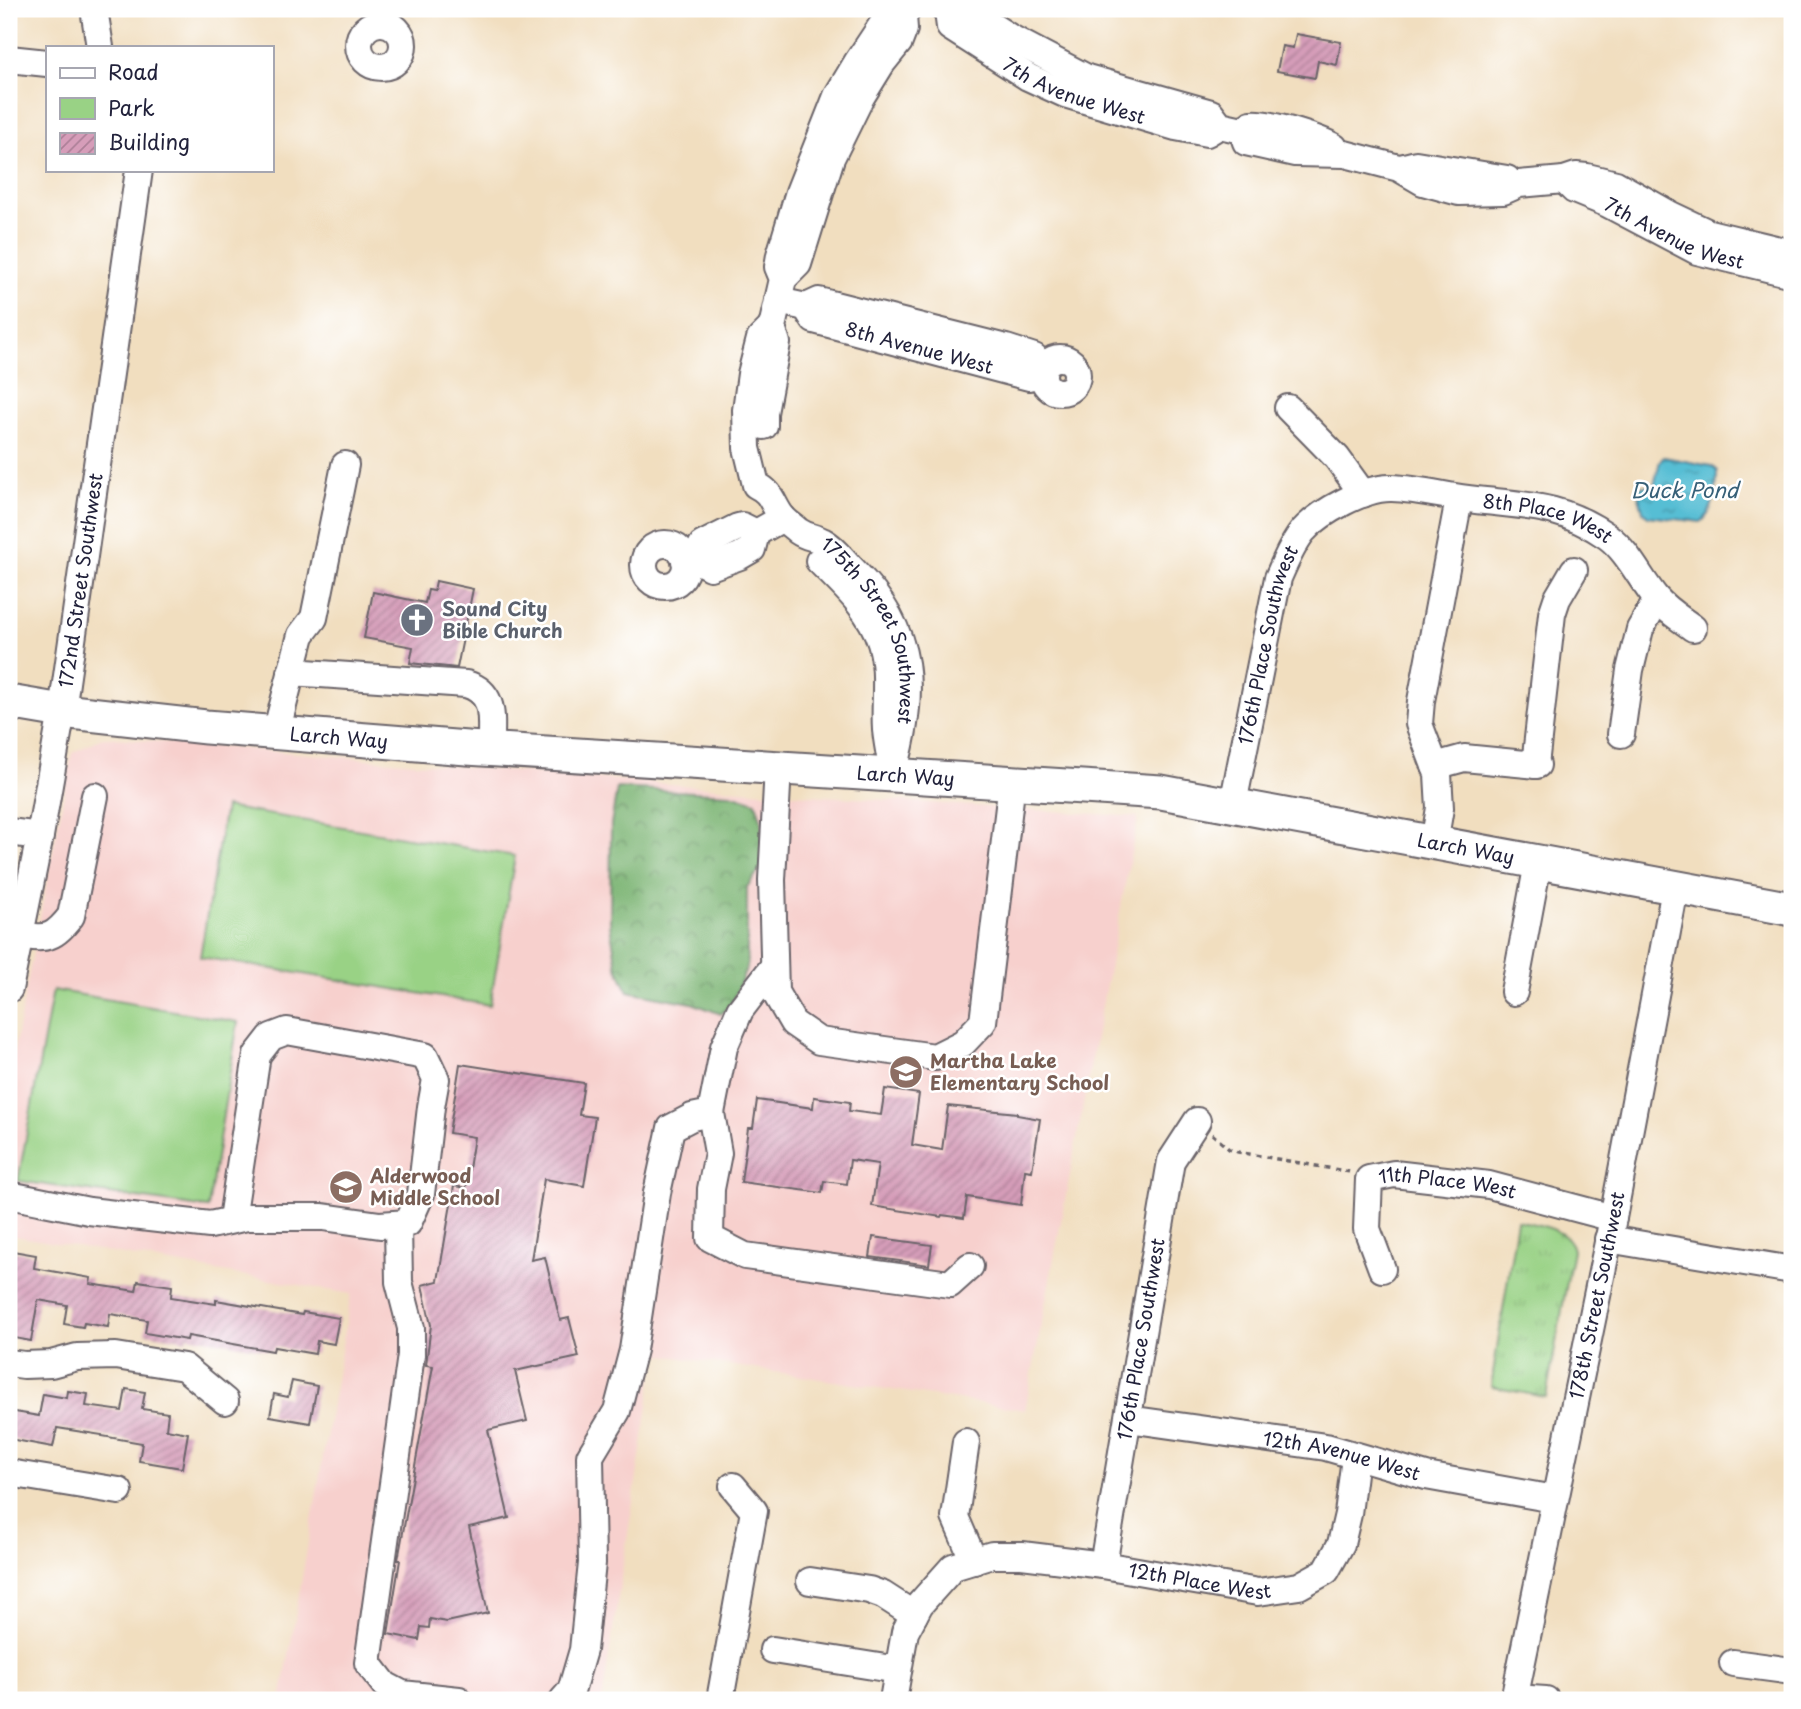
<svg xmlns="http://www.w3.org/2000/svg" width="1801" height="1709" viewBox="0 0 1801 1709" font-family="'Playpen Sans',sans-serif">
<defs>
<pattern id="grass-tufts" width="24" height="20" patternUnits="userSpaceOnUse" patternTransform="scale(1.75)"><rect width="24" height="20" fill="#99d285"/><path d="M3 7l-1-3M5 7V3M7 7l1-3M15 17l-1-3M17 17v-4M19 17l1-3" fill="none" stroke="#84b474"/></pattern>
<pattern id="forest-crowns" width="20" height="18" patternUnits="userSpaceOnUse" patternTransform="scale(1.75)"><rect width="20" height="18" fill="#7ab472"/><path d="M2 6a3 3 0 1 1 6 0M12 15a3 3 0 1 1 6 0" fill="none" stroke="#64925f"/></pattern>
<pattern id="water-ripples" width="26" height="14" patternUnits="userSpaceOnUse" patternTransform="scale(1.75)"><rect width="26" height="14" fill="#57bed4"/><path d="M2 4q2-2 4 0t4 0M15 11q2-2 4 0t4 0" fill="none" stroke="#489aad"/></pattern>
<pattern id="building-hatch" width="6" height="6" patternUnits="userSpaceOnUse" patternTransform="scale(1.75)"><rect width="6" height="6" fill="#d69db9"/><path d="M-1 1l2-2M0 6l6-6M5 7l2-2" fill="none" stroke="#ad8098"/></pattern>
</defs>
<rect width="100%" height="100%" fill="#fff"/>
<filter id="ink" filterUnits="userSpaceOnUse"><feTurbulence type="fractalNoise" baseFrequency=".0143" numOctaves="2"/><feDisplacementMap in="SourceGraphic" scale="14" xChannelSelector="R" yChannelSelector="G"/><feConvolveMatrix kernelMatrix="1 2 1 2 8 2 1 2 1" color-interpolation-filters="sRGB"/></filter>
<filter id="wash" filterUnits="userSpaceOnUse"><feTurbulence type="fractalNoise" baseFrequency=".00686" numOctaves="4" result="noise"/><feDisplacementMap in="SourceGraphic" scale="28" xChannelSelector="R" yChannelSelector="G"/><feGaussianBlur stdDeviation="1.57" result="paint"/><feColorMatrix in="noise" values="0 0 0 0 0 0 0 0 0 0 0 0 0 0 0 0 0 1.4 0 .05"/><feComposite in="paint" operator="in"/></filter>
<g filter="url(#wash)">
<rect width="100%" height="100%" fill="#f1debf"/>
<polygon fill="#f7d0cd" points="104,737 764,792 1138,817 1025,1410 656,1354 602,1700 281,1700 351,1294 9,1235 9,1076 72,753"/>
<path fill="url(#grass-tufts)" stroke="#5e7a60" stroke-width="2" d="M1517,1220C1536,1225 1568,1227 1573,1250L1546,1397L1491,1387Z"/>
<polygon fill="url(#forest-crowns)" stroke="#4e6b56" stroke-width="2" points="617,788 731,794 756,802 762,823 763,865 747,887 747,967 732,1003 721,1014 692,1003 628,991 617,967 610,925 611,824"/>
<g fill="#99d285" stroke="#5e7a60" stroke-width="2">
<polygon points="225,807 515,856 490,1005 200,957"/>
<polygon points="53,990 238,1022 208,1208 18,1181"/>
</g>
<path fill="url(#water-ripples)" stroke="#3c7088" stroke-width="2" d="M1664,457L1711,466L1717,471C1717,486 1714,513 1701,522L1648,516L1643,511L1638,493L1640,487L1654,485L1660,461Z"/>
<g id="blocks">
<g fill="url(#building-hatch)">
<polygon points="1296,34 1341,42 1337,65 1318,61 1315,78 1277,71 1282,46 1293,48"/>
<polygon points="436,581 473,589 457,668 410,663 413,647 364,638 373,592 425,603 428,590 434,591"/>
<polygon points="460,1064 584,1083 579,1115 595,1117 584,1186 544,1179 531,1260 545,1257 560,1320 569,1318 579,1357 515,1371 527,1421 488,1430 509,1518 469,1527 488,1613 447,1622 430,1619 429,1628 421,1627 419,1640 388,1634 400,1560 398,1560 433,1366 426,1365 431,1325 422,1285 438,1281 454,1186 466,1188 474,1137 449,1133"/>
<polygon points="885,1089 919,1094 912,1145 942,1150 948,1106 1017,1113 1017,1115 1040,1119 1032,1171 1025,1170 1021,1205 967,1197 964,1218 942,1215 941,1217 872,1206 878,1164 850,1160 847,1184 824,1181 822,1193 741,1182 748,1128 753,1128 757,1100 813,1108 814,1097 850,1102 849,1111 881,1115"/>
<polygon points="873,1237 932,1245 929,1265 870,1257"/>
<polygon points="13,1251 36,1255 34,1268 91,1278 90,1284 136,1291 138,1281 172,1286 171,1297 216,1304 216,1300 302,1315 303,1312 339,1318 334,1344 317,1341 315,1354 274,1347 273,1351 188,1336 187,1340 145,1333 147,1320 110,1314 108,1327 84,1323 83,1327 64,1324 67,1305 38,1300 31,1341 9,1337 9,1274"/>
<polygon points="292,1381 317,1386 310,1423 270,1416 274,1394 288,1397"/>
<polygon points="126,1389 145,1392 142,1409 168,1413 166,1429 188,1433 182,1468 139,1461 142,1443 102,1436 102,1435 57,1428 53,1447 9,1439 9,1411 39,1416 43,1394 67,1398 68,1391 88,1394 86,1406 122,1411"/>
</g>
</g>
</g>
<g filter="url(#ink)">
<use href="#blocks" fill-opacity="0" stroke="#6a6469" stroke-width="2"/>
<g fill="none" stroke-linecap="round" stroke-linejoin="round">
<g stroke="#6a6469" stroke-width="30">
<g id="minor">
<polyline points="94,9 100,47"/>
<path id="s1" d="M944,9L948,12L950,27L1028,77L1065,94L1176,127L1207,133L1220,125"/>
<path d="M965,9L1009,37L1087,78L1211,113L1220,125L1242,130C1243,130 1250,125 1251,124C1265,121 1321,139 1334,147"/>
<circle cx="381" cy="45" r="22"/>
<polyline points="9,59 47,63"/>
<polyline points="1242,130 1246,142 1295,153 1345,154 1399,168 1423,182 1459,192 1503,191 1519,184 1564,180 1576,176 1587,177 1616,184 1671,215 1709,233 1792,253"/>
<polyline points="1404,167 1416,164 1507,179"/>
<path id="s2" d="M1564,180L1574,190L1608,204L1697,251L1792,274"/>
<polyline points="783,279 798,264 831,158 861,97 882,63 899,42 904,29 903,16 908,9"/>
<polyline points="778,301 806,307 819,301 1006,348 1034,357 1038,369"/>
<path id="s3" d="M806,307L814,320L1029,377L1038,369"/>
<path id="s4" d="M772,327L760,339L751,374L746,410L747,448L756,485C772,492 772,504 782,517C786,522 793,526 798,531C808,538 813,536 822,541C834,547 844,561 853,570C916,632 916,693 893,773"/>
<circle cx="1060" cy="375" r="17"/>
<polyline points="1288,408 1337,458 1363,494"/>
<polyline points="764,426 764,413 777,343 772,327 783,279 778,267 780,255 799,192 837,96 858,61 886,19 903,16"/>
<circle cx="665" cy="565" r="21"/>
<polyline points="695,559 702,545 738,527 742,526 756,533"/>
<polyline points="685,561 695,559 710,567 740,556 752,549 756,533 783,518"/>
<path d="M819,561C842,584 872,611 881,643C890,671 884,701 886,730C887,740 889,751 891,762"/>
<path d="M291,672L466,684C498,693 490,722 491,749"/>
<polyline points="276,733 301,635 314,618 345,465"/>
<polyline points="1621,734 1630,670 1640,629 1657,600"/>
<polyline points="1535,765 1552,614 1557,599 1574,570"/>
<polyline points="1435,766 1464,758 1537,765"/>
<polyline points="778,767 772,880 775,992 793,1023 819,1041 935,1057 963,1043 983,1022 1012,782"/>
<path id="s5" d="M1233,804L1278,578C1285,562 1292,545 1303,531C1320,512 1365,487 1392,488C1420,489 1448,497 1476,500C1528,506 1562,505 1607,536C1628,551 1640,579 1656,598C1666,610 1681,619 1693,628"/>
<polyline points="9,832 40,836"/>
<polyline points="1434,843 1440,808 1438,774 1419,724 1421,701 1459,499"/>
<path d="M20,935C47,940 54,938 71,916L95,796"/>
<path id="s6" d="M9,989L40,836L62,711L139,170"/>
<polyline points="1514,992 1538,863"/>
<polyline points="711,1113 718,1153 711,1189 710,1238 745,1256 950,1284 970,1266"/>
<polyline points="9,1195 89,1211 210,1225 247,1217 323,1217 380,1225 408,1223 421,1194 431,1107 436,1079 425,1056 287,1031 271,1037 257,1055 232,1219"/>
<polyline points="398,1224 399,1282 411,1328 411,1355 368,1663 385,1685 402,1694 459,1700"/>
<polyline points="1608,1239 1792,1270"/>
<path id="s7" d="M1382,1269L1367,1229L1369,1179L1394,1174L1489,1185L1613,1218"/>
<polyline points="9,1363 24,1365 51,1364 77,1357 116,1356 184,1367 225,1401"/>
<path id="s8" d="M1128,1419L1326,1447L1426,1476L1554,1499"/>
<polyline points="966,1442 955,1517 974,1561"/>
<polyline points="9,1473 119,1491"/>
<path id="s9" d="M1103,1565L1171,1161L1197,1121"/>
<polyline points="810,1581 869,1590 883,1595 914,1615"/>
<polyline points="773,1650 898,1670"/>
<polyline points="1733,1663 1792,1671"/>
<polyline points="1514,1698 1546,1700"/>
<polyline points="563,1700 571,1691 583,1650 592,1563 590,1456 617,1411 633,1350 657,1193 671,1128 692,1117 711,1113 724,1047 740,1010 774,966"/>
<polyline points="720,1700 754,1511 733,1486"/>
<path id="s10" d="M893,1700L905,1632L920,1604L953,1567L992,1555H1022L1103,1565L1258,1592L1299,1586L1326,1571L1341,1544L1348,1514L1355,1457"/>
<path id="s11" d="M1514,1700L1613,1218L1675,889"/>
</g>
</g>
<g stroke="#6a6469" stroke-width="37">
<g id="major">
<path id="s12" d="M9,702L62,711L206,727L467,748L1161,792L1792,909"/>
</g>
</g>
<polyline stroke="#6a6469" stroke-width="3.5" stroke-dasharray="5 5" stroke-linecap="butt" points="1212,1134 1229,1149 1238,1152 1350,1172"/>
<use href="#minor" stroke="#fff" stroke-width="26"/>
<use href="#major" stroke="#fff" stroke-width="33"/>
</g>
</g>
<defs>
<g id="church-disc" transform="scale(1.75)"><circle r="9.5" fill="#6b7280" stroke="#fff"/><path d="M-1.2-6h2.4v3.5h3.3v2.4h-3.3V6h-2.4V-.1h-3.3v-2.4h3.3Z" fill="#fff"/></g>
<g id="school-disc" transform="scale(1.75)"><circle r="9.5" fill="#8d6e63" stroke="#fff"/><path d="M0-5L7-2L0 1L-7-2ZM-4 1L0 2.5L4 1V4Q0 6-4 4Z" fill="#fff"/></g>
</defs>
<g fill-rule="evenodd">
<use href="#church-disc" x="417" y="620"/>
<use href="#school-disc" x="906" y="1072"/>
<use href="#school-disc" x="346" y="1187"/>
</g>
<g text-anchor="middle" stroke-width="5" stroke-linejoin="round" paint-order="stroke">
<g font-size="19" fill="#22223b" stroke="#fff">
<text dy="7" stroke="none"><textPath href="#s1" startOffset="161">7th Avenue West</textPath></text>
<text dy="7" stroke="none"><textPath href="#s2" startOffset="124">7th Avenue West</textPath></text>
<text dy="7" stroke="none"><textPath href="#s3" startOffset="124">8th Avenue West</textPath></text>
<text dy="7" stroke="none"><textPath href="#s5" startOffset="544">8th Place West</textPath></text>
<text dy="7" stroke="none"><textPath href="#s6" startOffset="415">172nd Street Southwest</textPath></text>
<text dy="7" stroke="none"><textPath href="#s4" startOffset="362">175th Street Southwest</textPath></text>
<text dy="7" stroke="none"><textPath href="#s5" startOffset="163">176th Place Southwest</textPath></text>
<text dy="7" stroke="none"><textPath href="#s12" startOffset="332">Larch Way</textPath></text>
<text dy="7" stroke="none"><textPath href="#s12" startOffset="900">Larch Way</textPath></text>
<text dy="7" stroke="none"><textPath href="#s12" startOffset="1466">Larch Way</textPath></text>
<text dy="7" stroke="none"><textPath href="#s7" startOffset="172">11th Place West</textPath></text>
<text dy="7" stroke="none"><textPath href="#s11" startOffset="413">178th Street Southwest</textPath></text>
<text dy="7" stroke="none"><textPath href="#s9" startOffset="229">176th Place Southwest</textPath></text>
<text dy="7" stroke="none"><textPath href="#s8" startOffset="217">12th Avenue West</textPath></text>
<text dy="7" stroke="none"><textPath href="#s10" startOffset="401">12th Place West</textPath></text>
</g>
<g font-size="19" font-weight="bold" fill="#5b616d" stroke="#fff" text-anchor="start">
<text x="442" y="616">Sound City<tspan x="442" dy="22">Bible Church</tspan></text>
</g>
<g font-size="19" font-weight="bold" fill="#785e54" stroke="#fff" text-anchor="start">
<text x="930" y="1068">Martha Lake<tspan x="930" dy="22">Elementary School</tspan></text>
<text x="370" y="1183">Alderwood<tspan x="370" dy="22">Middle School</tspan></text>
</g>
<g font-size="21" font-style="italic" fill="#376078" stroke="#fff">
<text x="1684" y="498">Duck Pond</text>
</g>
</g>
<rect width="1801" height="1709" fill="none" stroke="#fff" stroke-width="35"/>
<rect x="46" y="46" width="228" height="126" fill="#ffffff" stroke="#a7a7b1" stroke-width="2"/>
<rect x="60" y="68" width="35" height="10" fill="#ffffff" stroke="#a7a7b1" stroke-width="2"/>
<text x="108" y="80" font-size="21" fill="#22223b">Road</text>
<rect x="60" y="98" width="35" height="21" fill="#99d285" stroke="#a7a7b1" stroke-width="2"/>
<text x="108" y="116" font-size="21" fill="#22223b">Park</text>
<rect x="60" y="133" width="35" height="21" fill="url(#building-hatch)" stroke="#a7a7b1" stroke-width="2"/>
<text x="108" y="150" font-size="21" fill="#22223b">Building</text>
</svg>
